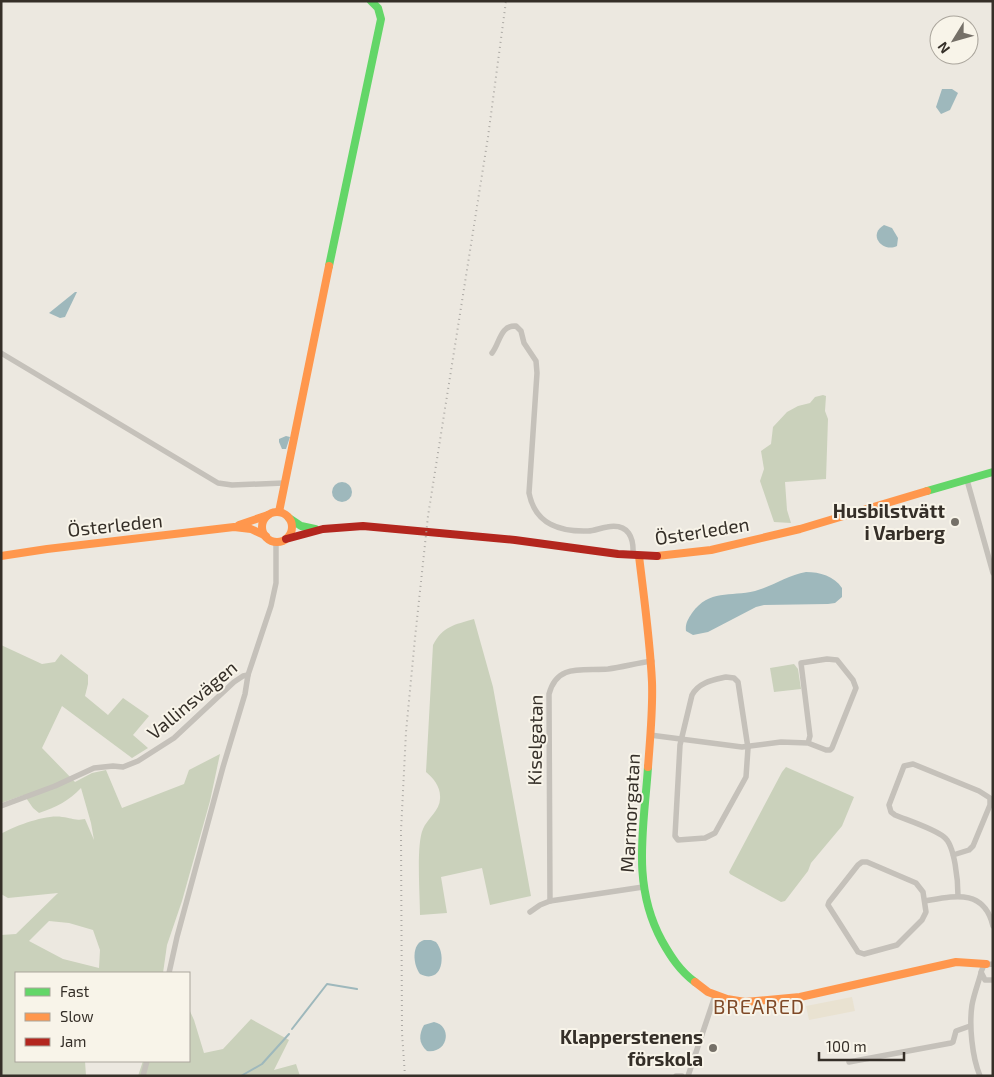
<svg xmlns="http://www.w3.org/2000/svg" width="994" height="1077" viewBox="0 0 994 1077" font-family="'Exo 2',sans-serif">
<rect width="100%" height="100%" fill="#ece8e0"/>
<g fill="#cad1bb" fill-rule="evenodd">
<polygon points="823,395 826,396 825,411 828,419 826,479 785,482 787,510 791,523 774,522 760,481 764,469 761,451 771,444 773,427 787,412 798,406 810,403 815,397"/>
<path d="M474,619L493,687L531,896L490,905L482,868L441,877L447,913L420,915C420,896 416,844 423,829C427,819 440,810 440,799C441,787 434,779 426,772L433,645C443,626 454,625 474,619Z"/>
<path d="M1,645L42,664L55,662L61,654L88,675V684L85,696L108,715L123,698L149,716L133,735L148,748L132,758L62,706L42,748L75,782L92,773L106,770L122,808L184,784L189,770L220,754L210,801L182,901L167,945L163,973H16V1061H85L86,1076H1V935L16,934L58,893L8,898L1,894V834C14,826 47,814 62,817C73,818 73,821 85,819L94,840L91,823L81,788C69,801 56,807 39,813L33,808L24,795L1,803ZM49,921L69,923L93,930L100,950L99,968L63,959L29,941Z"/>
<polygon points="794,664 798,669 801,689 774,692 770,668"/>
<polygon points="786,767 854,797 842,826 811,863 808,871 785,901 781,902 730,874 729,872 782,772"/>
<polygon points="189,1009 194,1020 204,1053 223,1049 251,1019 289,1040 274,1070 296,1064 300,1076 138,1076 143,1061 189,1061"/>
</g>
<polygon fill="#e9e2d1" points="852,997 855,1011 809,1020 806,1006"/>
<g fill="#9eb8bc">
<polygon points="942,89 952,89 958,93 950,110 941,114 936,107"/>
<path d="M884,225L892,228L898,238L897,246C883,253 867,235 884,225Z"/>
<polygon points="75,292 77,292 65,317 60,318 49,313"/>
<polygon points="286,436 290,437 286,449 282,449 279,442 279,439"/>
<circle cx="342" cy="492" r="10"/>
<path d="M806,572C820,572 834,576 842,588V597L835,603L828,604L764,605L756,607L708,632L693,635L686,631C685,624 688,619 692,613C709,589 730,597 755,591C773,586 788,575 806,572Z"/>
<path d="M424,940H431L436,942C447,955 442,985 420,974C413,965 411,944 424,940Z"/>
<path d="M434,1022C453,1026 448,1054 427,1051C418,1043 419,1034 424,1025Z"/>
</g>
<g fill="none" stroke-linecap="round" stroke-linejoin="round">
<g stroke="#9eb8bc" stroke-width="2">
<polyline points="292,1029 327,984 357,989"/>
<polyline points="241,1076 262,1064 289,1034"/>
</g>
<g stroke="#c5c1ba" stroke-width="5.5">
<polyline points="1,353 218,483 232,485 284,483"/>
<path d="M492,353C500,343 500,325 516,326L521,331L524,343L536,361L537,373L529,493C535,524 559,532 588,531C594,531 600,528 607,527C629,523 634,538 633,555"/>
<polyline points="967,480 993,573"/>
<path d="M726,677L734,678L738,682L748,748L746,777L715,833L705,838L678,840L675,836L680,745L692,695C699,682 713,680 726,677Z"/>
<polyline points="650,735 742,747 781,742 808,743 810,736 801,663 827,659 837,660 853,680 856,688 832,748 830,750 826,750 808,743"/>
<polyline points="1,806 55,786 94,768 113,766 123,767 138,761 174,738 234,682 243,676 248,675"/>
<path d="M953,855L969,850L973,846L990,805V798L979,791L913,764L904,766L889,805L891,812L895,815C907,820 935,829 944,837C955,845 958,882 958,896"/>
<polygon points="862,862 867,862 916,883 923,892 926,912 922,920 897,945 864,954 858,952 828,905 829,902 858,865"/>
<path d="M550,901L549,694C557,663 583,671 608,669C623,667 637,663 652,661"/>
<path d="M925,901C954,896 984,888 993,926"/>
<polyline points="530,912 540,905 550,901 643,887"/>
<polyline points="993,964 984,965 981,972 985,980 993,980"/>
<polyline points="169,973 177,937 223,767 245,694 248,675 271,606 276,583 276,541"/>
<polyline points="849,1062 951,1043 953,1042 956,1031 970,1026"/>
<polyline points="143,1076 147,1061"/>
<polyline points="676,1076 682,1076"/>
<polyline points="688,1076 715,996"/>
<path d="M980,1076C972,1057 969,1025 972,1005C974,994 978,984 981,973"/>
</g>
<g stroke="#63d668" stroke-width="8">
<polyline points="329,266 381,19 378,8 371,1"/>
<polyline points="927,491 993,472"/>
<polyline points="289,518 301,526 315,529"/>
<path d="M648,767C644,828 631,884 662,941C671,957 680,971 695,982"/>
</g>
<g stroke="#ff974d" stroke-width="8">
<polyline points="279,512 329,266"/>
<circle cx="277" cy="527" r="15"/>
<polyline points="239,525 268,515"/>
<polyline points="1,556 47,549 234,527 251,529 266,536"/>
<path d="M639,556C644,598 650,640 652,682C653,711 650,739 648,767"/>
<polyline points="657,556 711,550 800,529 927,491"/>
<polyline points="695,982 708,992 727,999 745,1002 800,997 956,962 986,964"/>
</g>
<polyline stroke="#b3261e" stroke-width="8" points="286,539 323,529 363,526 515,540 618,554 657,556"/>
<polyline stroke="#aca9a4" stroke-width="2" stroke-dasharray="1 4" stroke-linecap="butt" points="405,1076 402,1033 401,831 406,732 415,638 428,516 488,137 506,1"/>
</g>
<g fill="#757068" stroke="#f8f4e9" stroke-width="2">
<circle cx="955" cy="522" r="5"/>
<circle cx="713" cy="1048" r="5"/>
</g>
<g text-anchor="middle" stroke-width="4" stroke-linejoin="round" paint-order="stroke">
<g font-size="19" font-weight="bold" fill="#352f28" stroke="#f8f4e9" text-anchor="end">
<text x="945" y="518">Husbilstvätt<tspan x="945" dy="22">i Varberg</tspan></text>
<text x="703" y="1044">Klapperstenens<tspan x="703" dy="22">förskola</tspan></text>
</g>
<g font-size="19" fill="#352f28" stroke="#f8f4e9">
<text transform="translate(115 525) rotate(-6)" y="7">Österleden</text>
<text transform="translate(702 531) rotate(-9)" y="7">Österleden</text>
<text transform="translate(192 700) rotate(-40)" y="7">Vallinsvägen</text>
<text transform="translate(535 740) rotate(-89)" y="7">Kiselgatan</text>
<text transform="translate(630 813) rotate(-87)" y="7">Marmorgatan</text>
</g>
<g font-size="20" letter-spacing="1" fill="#7f4927" stroke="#f8f4e9">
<text x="759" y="1014">BREARED</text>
</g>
</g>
<rect width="994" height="1077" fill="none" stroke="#352f28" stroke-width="5"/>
<rect x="15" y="972" width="175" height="90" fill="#f8f4e9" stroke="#aaa59c"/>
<rect x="25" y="988" width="25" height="8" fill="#63d668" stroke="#aaa59c"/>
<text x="60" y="997" font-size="15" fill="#352f28">Fast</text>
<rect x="25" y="1013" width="25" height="8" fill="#ff974d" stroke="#aaa59c"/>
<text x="60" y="1022" font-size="15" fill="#352f28">Slow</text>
<rect x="25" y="1038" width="25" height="8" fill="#b3261e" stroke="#aaa59c"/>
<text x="60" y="1047" font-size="15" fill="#352f28">Jam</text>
<g transform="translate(954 40) rotate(233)"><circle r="24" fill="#f8f4e9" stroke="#aaa59c"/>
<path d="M0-4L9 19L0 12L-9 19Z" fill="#757068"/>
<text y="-8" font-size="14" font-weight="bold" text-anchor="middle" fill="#352f28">N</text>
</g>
<path d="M819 1052v8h85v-8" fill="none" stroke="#352f28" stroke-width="2.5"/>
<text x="826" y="1052" font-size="15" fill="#352f28" stroke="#f8f4e9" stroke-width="4" paint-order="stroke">100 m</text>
</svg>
